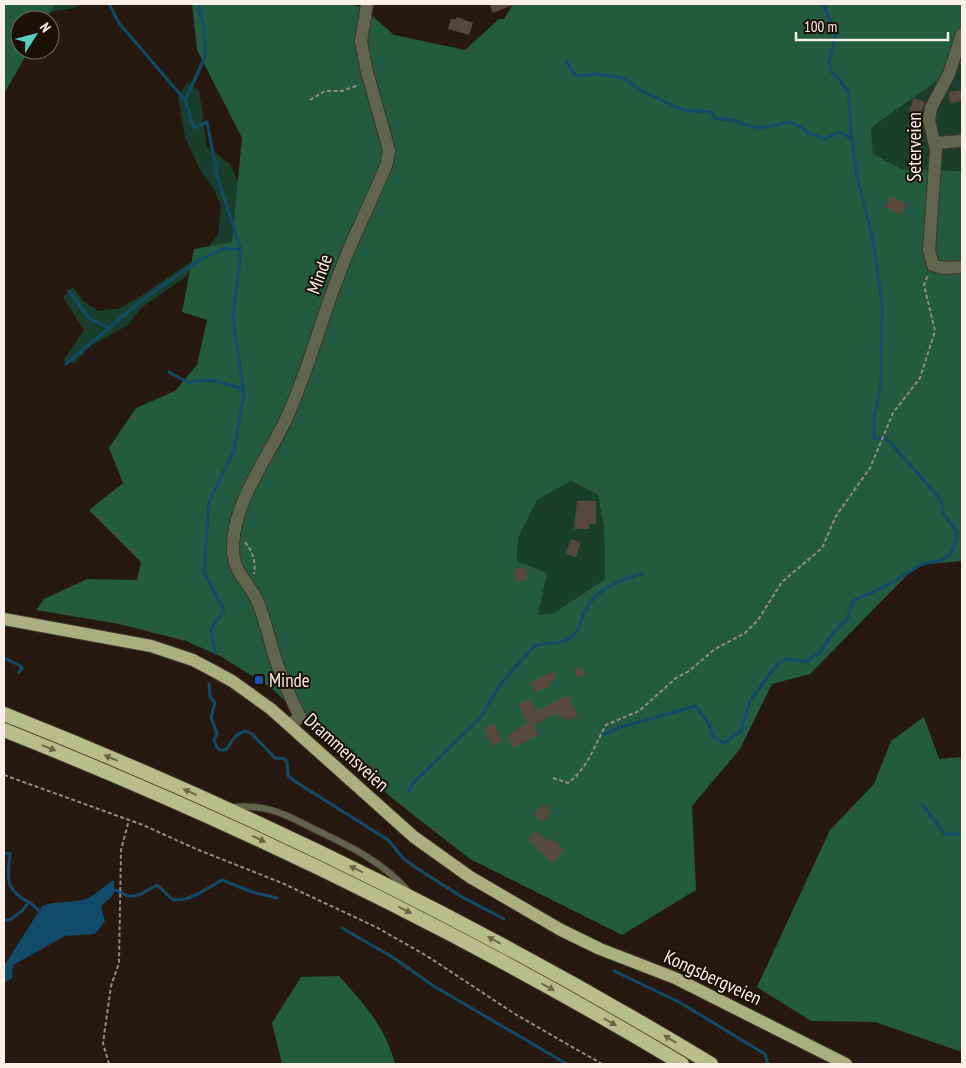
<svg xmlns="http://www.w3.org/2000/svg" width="966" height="1068" viewBox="0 0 966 1068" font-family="'PT Sans Narrow',sans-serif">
<rect width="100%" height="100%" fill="#27190f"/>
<g fill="#193f2c">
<polygon points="4,4 83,4 74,8 20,17"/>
<polygon points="962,63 962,171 903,169 873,154 871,128"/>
<polygon points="187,83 199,90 207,147 230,164 240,186 217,355 195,265 183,279 141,308 128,325 90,346 75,363 63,361 84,330 63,297 73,287 83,301 98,311 120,308 141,296 201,255 218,235 221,207 215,191 200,170 185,137 178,97"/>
<polygon points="571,481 598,495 604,527 605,579 554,613 537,615 517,561 518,538 537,500"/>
</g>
<g fill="#225b3f" fill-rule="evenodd">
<polygon points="4,4 55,4 45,20 20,20 20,50 29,50 4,94"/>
<path d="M192,4H349L363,8L394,35L465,50L499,19H504L513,4H962V63L871,128L873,154L902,169L962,171V561L917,565L810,674L772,684L740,749L692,806L696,890L622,935L470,859L393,799L271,688L220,656L186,641L119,624L36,610L44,599L87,579L137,580L141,562L89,510L123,483L109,448L136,408L175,391L197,365L207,320L182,312L194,249L232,242L242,138L197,50ZM571,481L598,495L604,527L605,579L554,613L538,615L547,573L517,561L518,538L537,500Z"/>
<polygon points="924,717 939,759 962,757 962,1052 875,1022 811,1021 757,987 830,830 874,784 891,741"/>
<path d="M339,976C364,1004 385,1026 395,1064H282L272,1023L301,977Z"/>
</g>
<path fill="#114b69" d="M112,881H114C116,899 110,896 101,907L105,921L95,934L65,936L13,965L12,978L4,983V966L42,906C55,900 71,904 86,899C93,896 105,886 112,881Z"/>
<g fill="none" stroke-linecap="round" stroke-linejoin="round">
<g stroke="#114b69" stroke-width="3">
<polyline points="109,4 119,23 185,100"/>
<polyline points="198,4 204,27 205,57 185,100 194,128 207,122 218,179 241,250 233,318 244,394 234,451 209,502 204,572 224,610 211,629 215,653"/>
<polyline points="566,60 572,72 578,76 597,74 623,78 646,93 683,110 711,112 714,118 737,121 741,124 761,128 790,122 801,127 808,133 825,139 839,132 851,138"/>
<polyline points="69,291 89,318 109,328"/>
<polyline points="66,364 141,301 198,261 225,248 241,250"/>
<polyline points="169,372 187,382 211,380 244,389"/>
<polyline points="4,658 19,665 22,668 19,672"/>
<path d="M209,684L210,697L215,703L211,717L217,734L214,740L217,748L221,750H226C233,740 234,734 246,731L252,734L275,758L285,759L287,762L288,776L296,782L388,840L404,859L415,867L462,897L504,919"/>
<path d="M603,735L618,728L696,706L709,724L712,736L724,743L741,731L750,701L778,663L787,659L807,662L812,657L819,654L834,632L847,619L853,601C869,594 883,588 898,579C906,575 913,568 921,565C931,561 942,563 950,554C955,549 956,539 957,532L944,514L941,500L890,442L884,438L874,439V417L881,384L882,303L873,240L857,175L851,134L849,98L848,91L840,80L832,73L829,62L836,34L823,4"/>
<path d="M409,792L413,783L481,717L499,686L533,647C544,640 558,647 570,638C580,630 580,623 585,612C596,588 619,581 642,573"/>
<polyline points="922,804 945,834 962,834"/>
<path d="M4,853L10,854C7,880 5,890 30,903C35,905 36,910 42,912"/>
<path d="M113,890C120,890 122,894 128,896C139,898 148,889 157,885L173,900L186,899L198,894L222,880L252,892L277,898"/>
<polyline points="4,920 10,920 22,911 29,902"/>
<polyline points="342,928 394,958 432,985 567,1064"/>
<polyline points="614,971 679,1002 765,1054 768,1064"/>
</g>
</g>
<g fill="#58473c">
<polygon points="495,4 515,4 493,13 490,6"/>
<polygon points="457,17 473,23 469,35 448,29 451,19 455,20"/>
<polygon points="962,90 962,101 950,103 949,92"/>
<polygon points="914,98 925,102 920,115 909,111"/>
<polygon points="892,196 907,205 900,216 885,206"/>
<polygon points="577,501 596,501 596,524 589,524 589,529 574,529"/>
<polygon points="571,539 581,542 576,557 566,554"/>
<polygon points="525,567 528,580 516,582 514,569"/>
<polygon points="581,666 585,675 578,678 574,669"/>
<polygon points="553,671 557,679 549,683 550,686 535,693 530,683"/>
<polygon points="568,695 578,716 567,721 564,716 559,718 557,713 534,725 539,735 513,748 507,736 527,723 518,705 530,698 536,711"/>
<polygon points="494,724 502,741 492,746 484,728"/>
<polygon points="543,804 551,812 542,822 533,814"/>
<polygon points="536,830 549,842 552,839 565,850 552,863 528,839"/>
</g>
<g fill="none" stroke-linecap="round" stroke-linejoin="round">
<g stroke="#403329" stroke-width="8">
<path id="service" d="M229,807C242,806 258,806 271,810C286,814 300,822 314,829C350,846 383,862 409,892"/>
</g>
<g stroke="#403329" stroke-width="14">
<g id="minor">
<polyline points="962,34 949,74 931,108 929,120 936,150 929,251 933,265 943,268 962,267"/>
<polyline points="935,143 962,141"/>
<path d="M290,725L300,717C291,699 283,680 276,661C269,640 265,616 255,596C246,580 233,570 233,550C232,502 269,457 288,415C308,370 320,323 338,277C352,238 372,201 387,163L389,150L366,68L361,42L367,4"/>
</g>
</g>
<g stroke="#403329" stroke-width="14">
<polyline id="primary" points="4,619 151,646 193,660 212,670 232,681 271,709 414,837 470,877 561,930 600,949 675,978 846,1064"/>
</g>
<g stroke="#403329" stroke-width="16">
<g id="trunk">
<path d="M4,714C249,811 486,928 711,1064"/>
<path d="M4,730C238,823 466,934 682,1064"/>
</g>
</g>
<g stroke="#978b83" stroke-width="2" stroke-dasharray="4 2.5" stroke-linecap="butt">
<polyline points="310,100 325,91 342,91 359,85"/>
<path d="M245,542C253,552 256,562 254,574"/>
<polyline points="4,775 143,825 196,849 282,883 376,927 427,956 515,1014 602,1064"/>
<path d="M553,778L568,783C588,768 594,746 606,725L639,711L676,678L689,671L715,649L745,633L758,620L782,582L822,548L836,516L870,468L893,413L920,378L935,331L924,285L928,275"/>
<polyline points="109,1064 103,1043 111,986 119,963 121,850 129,820"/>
</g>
<use href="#service" stroke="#62654e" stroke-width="6"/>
<use href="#minor" stroke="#62654e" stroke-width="12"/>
<use href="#primary" stroke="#aaaf7f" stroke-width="12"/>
<use href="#trunk" stroke="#b8be89" stroke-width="14"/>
</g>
<defs><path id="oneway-solid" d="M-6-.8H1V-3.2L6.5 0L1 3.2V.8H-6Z" transform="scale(1.25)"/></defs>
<g fill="#6a6748">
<use href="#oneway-solid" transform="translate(49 748) rotate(22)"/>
<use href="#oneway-solid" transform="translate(111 758) rotate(-157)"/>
<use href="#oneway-solid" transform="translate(190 792) rotate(-156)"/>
<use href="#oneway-solid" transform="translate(259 839) rotate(25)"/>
<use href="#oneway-solid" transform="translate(356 869) rotate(-154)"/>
<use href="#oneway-solid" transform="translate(405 910) rotate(27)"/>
<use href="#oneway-solid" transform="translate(494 940) rotate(-152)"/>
<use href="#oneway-solid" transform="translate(548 987) rotate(29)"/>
<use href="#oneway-solid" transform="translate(610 1022) rotate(30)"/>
<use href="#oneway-solid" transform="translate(670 1039) rotate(-149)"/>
</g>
<rect fill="#1a4fb4" stroke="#1d1007" stroke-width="2" x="254" y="675" width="10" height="10" rx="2.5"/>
<g text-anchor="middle" stroke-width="4" stroke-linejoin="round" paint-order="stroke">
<g font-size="19" fill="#f9efe8" stroke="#1d1007">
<text transform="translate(914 147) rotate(-90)" y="7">Seterveien</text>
<text transform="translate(319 274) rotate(-70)" y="7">Minde</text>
<text transform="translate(347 752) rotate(42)" y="7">Drammensveien</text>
<text transform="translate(713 977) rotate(25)" y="7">Kongsbergveien</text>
</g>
<g font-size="19" fill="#f9efe8" stroke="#1d1007" text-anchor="start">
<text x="269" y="687">Minde</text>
</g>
</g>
<rect width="966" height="1068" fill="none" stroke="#f9efe8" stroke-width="10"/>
<g transform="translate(35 35) rotate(54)"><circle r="24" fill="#1d1007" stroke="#756961"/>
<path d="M0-4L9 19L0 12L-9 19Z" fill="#56cec4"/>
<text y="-8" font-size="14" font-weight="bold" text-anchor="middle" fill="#f9efe8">N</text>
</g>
<path d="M796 32v8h152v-8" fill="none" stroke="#f9efe8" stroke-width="2.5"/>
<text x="804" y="32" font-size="15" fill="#f9efe8" stroke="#1d1007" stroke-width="4" paint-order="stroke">100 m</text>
</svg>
